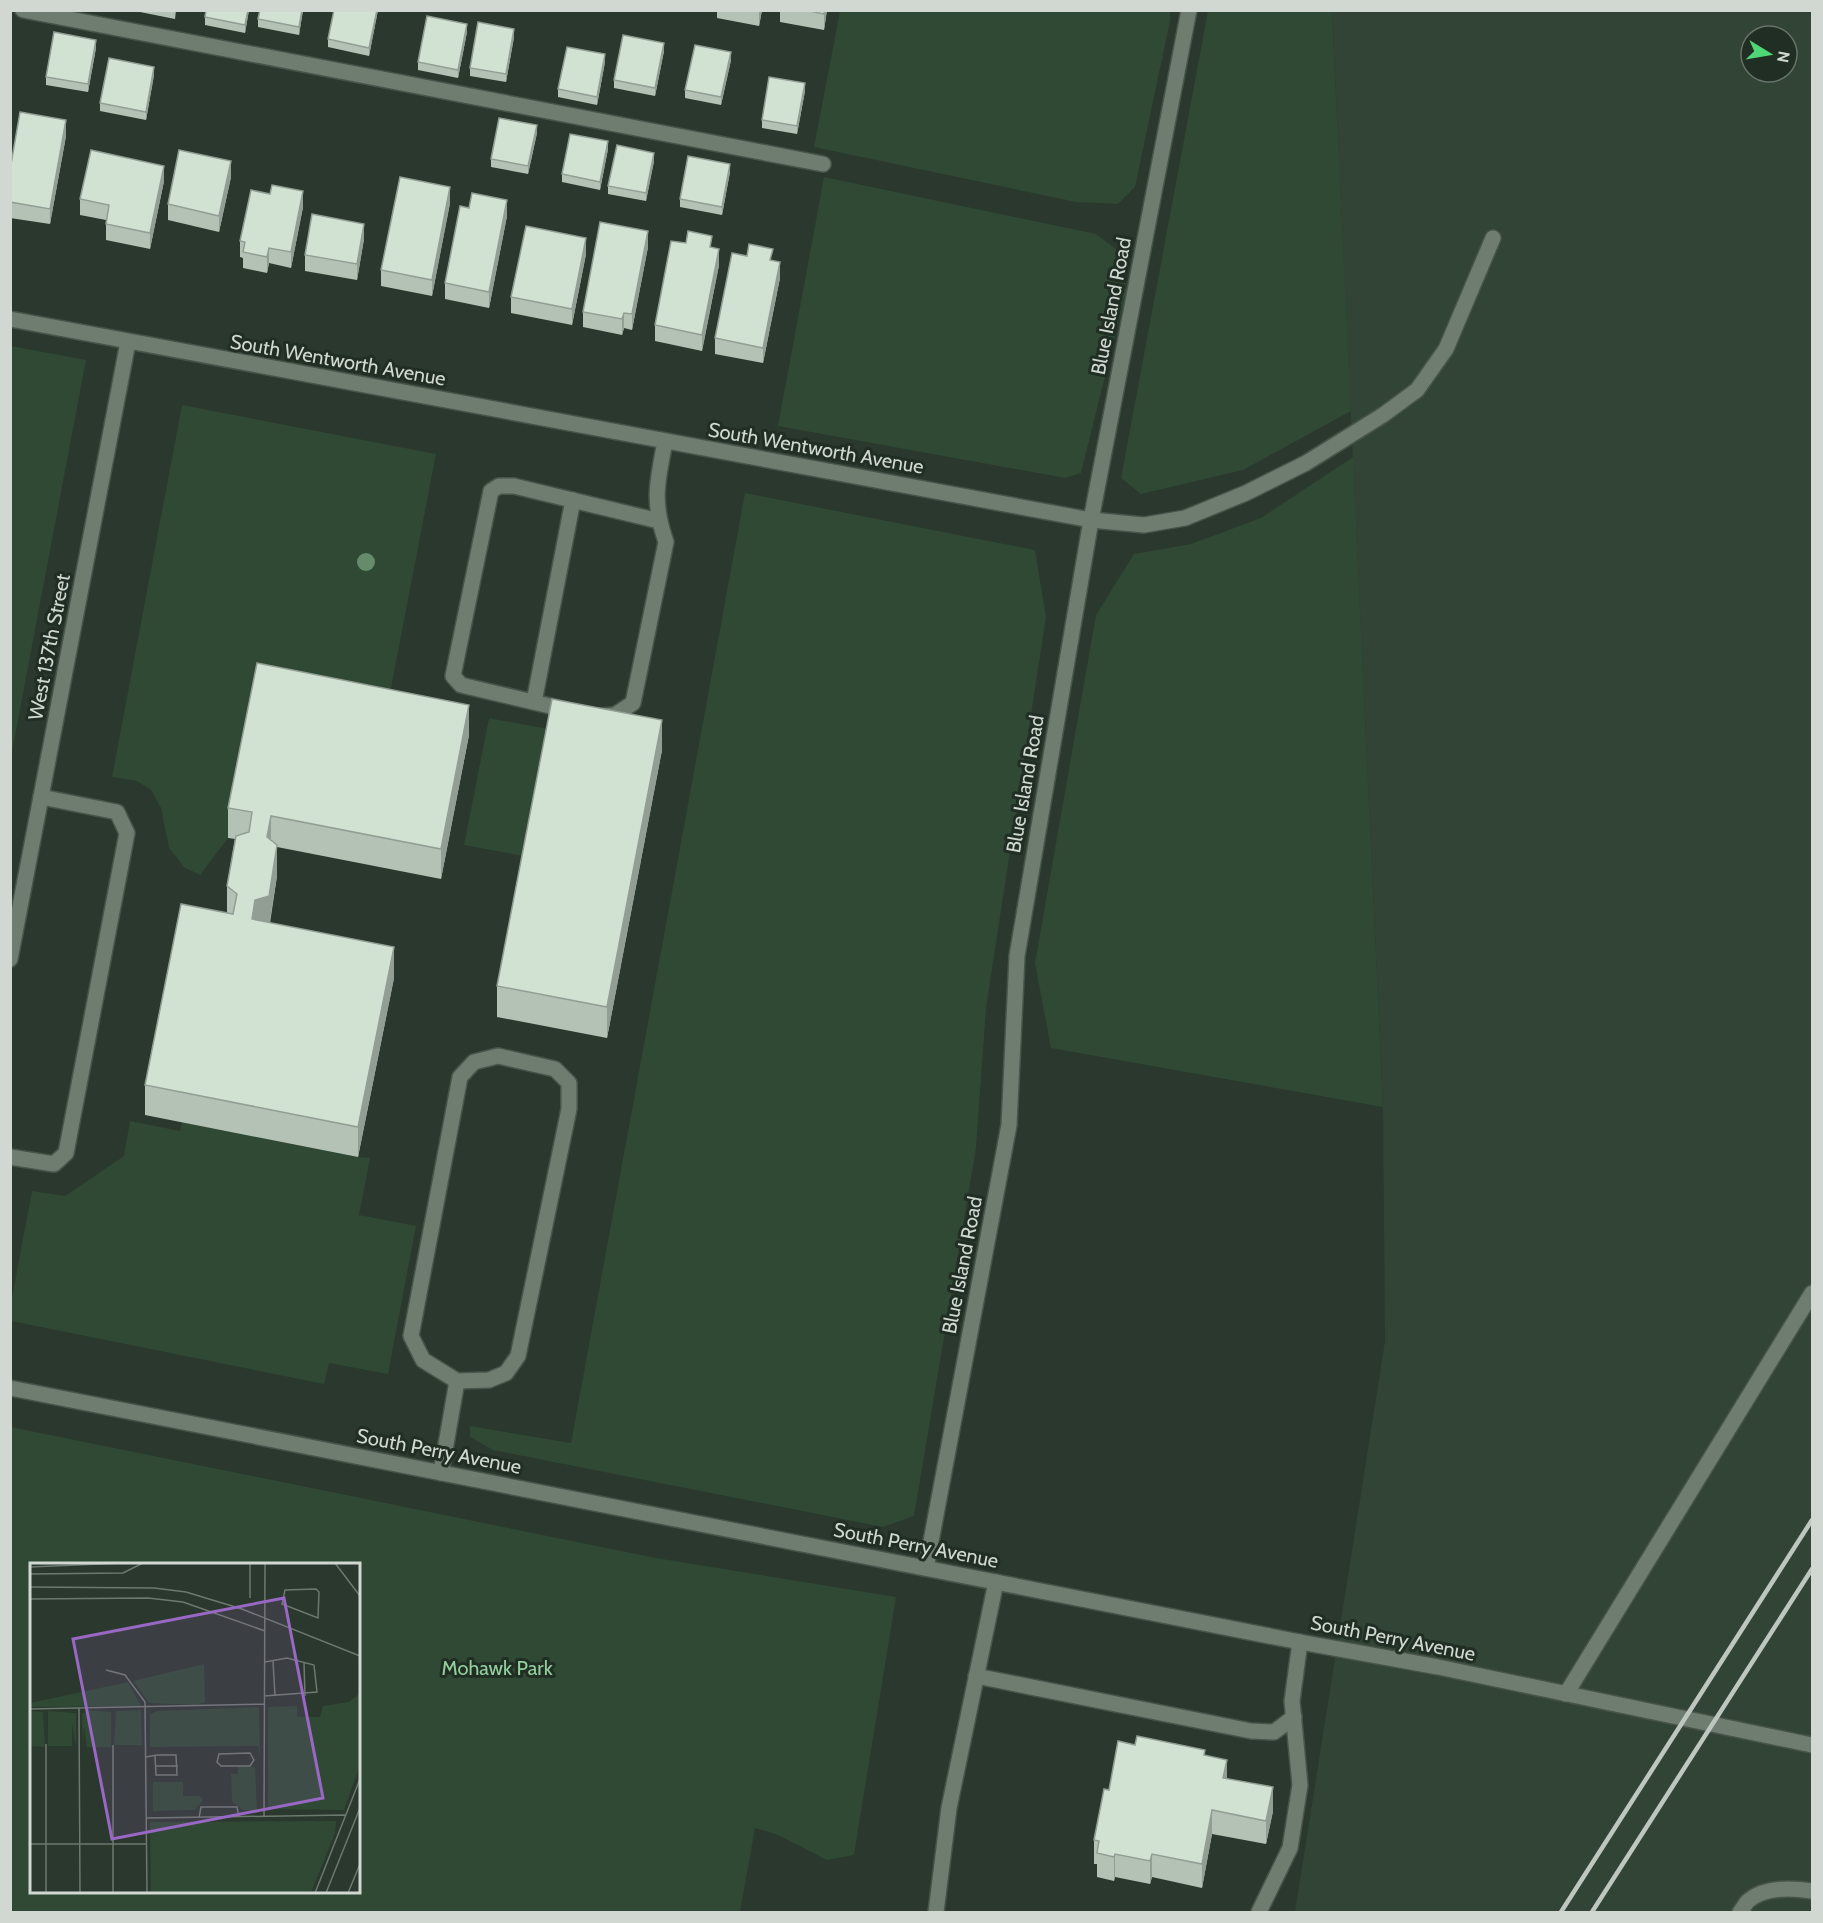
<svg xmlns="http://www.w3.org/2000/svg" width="1823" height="1923" viewBox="0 0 1823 1923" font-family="Cabin,sans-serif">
<rect width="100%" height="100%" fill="#2b382d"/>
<path fill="#324435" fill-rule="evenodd" d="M1332,11H1812V1912H1295L1385,1341L1383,1107ZM1751,36H1787V72H1751Z"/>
<g fill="#2f4934" fill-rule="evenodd">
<polygon points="840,11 1170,11 1170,21 1135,187 1118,204 1076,202 814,147"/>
<polygon points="1208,11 1332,11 1351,411 1243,470 1141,494 1121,478"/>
<polygon points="824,177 1096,234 1122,254 1126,292 1081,473 1065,478 778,426"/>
<polygon points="11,346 86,360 11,757 10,346"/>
<polygon points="182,405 436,454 385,719 228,838 200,875 184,867 169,848 161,808 151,790 137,781 112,777"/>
<polygon points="1353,457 1383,1107 1051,1048 1035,963 1096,615 1134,554 1191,544 1261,518"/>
<polygon points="745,493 1035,550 1046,617 986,1008 976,1148 914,1516 883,1527 493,1450 470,1437 470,1426 571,1443"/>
<polygon points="489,718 548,729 523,856 464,845"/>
<polygon points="130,1121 180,1131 182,1122 358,1157 370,1158 359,1215 416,1226 388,1374 329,1363 324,1384 11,1321 11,1303 32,1191 65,1196 124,1156"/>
<path d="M11,1427L656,1558L896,1597L854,1855L827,1860L776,1834L755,1828L740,1912H11ZM32,1564H358V1892H32Z"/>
</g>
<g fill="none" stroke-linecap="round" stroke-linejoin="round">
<g stroke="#48534a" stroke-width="18">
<g id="minor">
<polyline points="23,10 823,164"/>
<polyline points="10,319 1091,520 1144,525 1185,518 1246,493 1306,463 1383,415 1417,390 1446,349 1493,238"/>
<polyline points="534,702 573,500"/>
<polyline points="571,711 461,685 453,676 491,491 499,486 514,486 659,521"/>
<path d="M600,716L615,715L633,703L666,542C652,502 657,482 665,442"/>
<polyline points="10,959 128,342"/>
<polygon points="498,1056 555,1069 569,1083 569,1109 518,1356 506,1373 489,1380 457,1381 423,1360 411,1336 460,1077 474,1062"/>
<polyline points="10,1157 54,1164 66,1153 127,833 117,812 41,797"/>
<polyline points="10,1388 1300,1642 1438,1667 1812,1745"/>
<polyline points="441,1473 457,1381"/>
<polyline points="926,1568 1009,1125 1017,956 1091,520 1189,10"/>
<polyline points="976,1676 1251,1731 1274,1732 1294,1717"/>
<polyline points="1566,1694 1812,1293"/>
<polyline points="936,1912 949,1808 996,1582"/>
<polyline points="1259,1912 1290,1848 1300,1785 1292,1701 1300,1642"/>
<path d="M1740,1912C1743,1909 1745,1904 1748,1901C1765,1886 1793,1888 1812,1891"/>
</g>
</g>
<use href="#minor" stroke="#6e7d70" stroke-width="15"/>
<g stroke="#bec7bf" stroke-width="4.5">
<polyline points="1561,1912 1812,1520"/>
<polyline points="1592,1912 1812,1569"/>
</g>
</g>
<circle fill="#658b6c" cx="366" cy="562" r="9"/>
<g fill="#b4c2b5">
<polygon points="135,10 176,10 175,19 135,11"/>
<polygon points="249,10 245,33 205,25 205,17"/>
<polygon points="260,10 303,10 299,35 258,27 258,19"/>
<polygon points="378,10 369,56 328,47 328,39"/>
<polygon points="717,10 762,10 759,26 717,18"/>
<polygon points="780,10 827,10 824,30 780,22"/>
<polygon points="467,32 458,78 418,70 418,62"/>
<polygon points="514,37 506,82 470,76 470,68"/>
<polygon points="96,48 88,92 46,85 46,77"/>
<polygon points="664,51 655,96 614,88 614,80"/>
<polygon points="731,60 721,105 685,98 685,90"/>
<polygon points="605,62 597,105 558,97 558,89"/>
<polygon points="154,75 146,120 100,111 100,103"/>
<polygon points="805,91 797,134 762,128 762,120"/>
<polygon points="537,133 528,174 491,167 491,159"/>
<polygon points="66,136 50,224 10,218 10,170"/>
<polygon points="608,149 600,190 562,182 562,174"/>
<polygon points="654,161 646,201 608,194 608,186"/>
<polygon points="730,172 722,215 680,207 680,199"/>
<polygon points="231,177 219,232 168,220 168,204"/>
<polygon points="164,181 150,249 106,240 106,220 80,215 80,199"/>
<polygon points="450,203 432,296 381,286 381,270"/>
<polygon points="303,207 291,268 269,263 267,273 243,268 243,258 240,257 240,241"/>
<polygon points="507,216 489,308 445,299 445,283"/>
<polygon points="364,239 357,280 305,271 305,255"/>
<polygon points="648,247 632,330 624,328 622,335 583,327 583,312"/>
<polygon points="712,248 719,265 702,351 655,341 655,325"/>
<polygon points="586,254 572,325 511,313 511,297"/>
<polygon points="773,261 780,278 763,363 715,354 715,338"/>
<polygon points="469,735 441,879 277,847 277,876 270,923 394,978 358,1157 145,1115 145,1085 227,913 227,886 235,839 228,838 228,808"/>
<polygon points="662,750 607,1038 497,1017 497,986"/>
<polygon points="1135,1745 1205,1756 1227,1778 1273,1811 1266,1844 1212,1834 1202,1888 1152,1877 1150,1884 1115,1877 1114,1881 1097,1877 1097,1864 1094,1864 1094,1840 1109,1790"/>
</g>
<g fill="#929e94">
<polygon points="248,10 249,10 245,33 245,25"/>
<polygon points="302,10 303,10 299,35 299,27"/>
<polygon points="377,10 378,10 369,56 369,48"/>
<polygon points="759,10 762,10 759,26"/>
<polygon points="824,10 827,10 824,30"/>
<polygon points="467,24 467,32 458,78 458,70"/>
<polygon points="514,29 514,37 506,82 506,74"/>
<polygon points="96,40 96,48 88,92 88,84"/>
<polygon points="664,43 664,51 655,96 655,88"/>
<polygon points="731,52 731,60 721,105 721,97"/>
<polygon points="605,54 605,62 597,105 597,97"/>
<polygon points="154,67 154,75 146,120 146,112"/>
<polygon points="805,83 805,91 797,134 797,126"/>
<polygon points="66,120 66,136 50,224 50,209"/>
<polygon points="537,125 537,133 528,174 528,166"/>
<polygon points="608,141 608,149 600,190 600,182"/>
<polygon points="654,153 654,161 646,201 646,193"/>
<polygon points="231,161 231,177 219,232 219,216"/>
<polygon points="730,164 730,172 722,215 722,207"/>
<polygon points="164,166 164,181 150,249 150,233"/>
<polygon points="450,187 450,203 432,296 432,280"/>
<polygon points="303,191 303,207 291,268 291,252"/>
<polygon points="507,200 507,216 489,308 489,292"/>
<polygon points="364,224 364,239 357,280 357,264"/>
<polygon points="648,231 648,247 632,330 632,314"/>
<polygon points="586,238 586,254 572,325 572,309"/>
<polygon points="269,248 269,263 267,273 267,257"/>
<polygon points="719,249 719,265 702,351 702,335"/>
<polygon points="780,262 780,278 763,363 763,348"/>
<polygon points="624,313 624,328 622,335 622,319"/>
<polygon points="469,705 469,735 441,879 441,849"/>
<polygon points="662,720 662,750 607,1038 607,1007"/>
<polygon points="271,816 271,846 267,837"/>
<polygon points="277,845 277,876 269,926 252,919 255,900"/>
<polygon points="394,947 394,978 358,1157 358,1127"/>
<polygon points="1227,1760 1227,1783 1223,1778"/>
<polygon points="1273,1787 1273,1811 1266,1844 1266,1821"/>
<polygon points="1212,1810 1212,1834 1202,1888 1202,1864"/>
<polygon points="1115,1854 1115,1877 1114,1881 1114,1857"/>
<polygon points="1152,1854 1152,1877 1150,1884 1150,1861"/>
</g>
<g fill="#d1e2d3" stroke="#929e94" stroke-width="1.5">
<polygon points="206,10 248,10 245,25 205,17"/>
<polygon points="260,10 302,10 299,27 258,19"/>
<polygon points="334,10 377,10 369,48 328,39"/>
<polygon points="805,10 824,10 824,14"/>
<polygon points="427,16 467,24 458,70 418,62"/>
<polygon points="478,22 514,29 506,74 470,68"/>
<polygon points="54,32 96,40 88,84 46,77"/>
<polygon points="623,35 664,43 655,88 614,80"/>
<polygon points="695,45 731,52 721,97 685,90"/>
<polygon points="567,47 605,54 597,97 558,89"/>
<polygon points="109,58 154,67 146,112 100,103"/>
<polygon points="769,77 805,83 797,126 762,120"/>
<polygon points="20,112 66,120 50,209 10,202 10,170"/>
<polygon points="499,118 537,125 528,166 491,159"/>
<polygon points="570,134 608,141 600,182 562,174"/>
<polygon points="617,145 654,153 646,193 608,186"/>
<polygon points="91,150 164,166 150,233 106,224 109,205 80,199"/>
<polygon points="179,150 231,161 219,216 168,204"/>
<polygon points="688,156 730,164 722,207 680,199"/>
<polygon points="400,177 450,187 432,280 381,270"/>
<polygon points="272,185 303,191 291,252 269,248 267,257 243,252 245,242 240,241 251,190 270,194"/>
<polygon points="472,193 507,200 489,292 445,283 460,206 469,208"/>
<polygon points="312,214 364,224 357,264 305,255"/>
<polygon points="600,222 648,231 632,314 624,313 622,319 583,312"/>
<polygon points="526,226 586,238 572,309 511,297"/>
<polygon points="688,231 712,236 710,247 719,249 702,335 655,325 671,241 686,243"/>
<polygon points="749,244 773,249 770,260 780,262 763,348 715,338 732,253 747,256"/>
<polygon points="257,663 469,705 441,849 271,816 267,837 277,845 269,896 255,900 252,919 394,947 358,1127 145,1085 181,904 233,914 237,894 227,886 236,836 249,832 252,812 228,808"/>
<polygon points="552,699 662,720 607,1007 497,986"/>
<polygon points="1137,1736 1205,1750 1204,1755 1227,1760 1223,1778 1273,1787 1266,1821 1212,1810 1202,1864 1152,1854 1150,1861 1115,1854 1114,1857 1097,1853 1099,1841 1094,1840 1104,1789 1109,1790 1118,1741 1135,1745"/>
</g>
<g text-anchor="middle" stroke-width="6" stroke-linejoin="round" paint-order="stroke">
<g font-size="20" fill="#d0d8d1" stroke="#212e23">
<text transform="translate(1111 306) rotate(-79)" y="7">Blue Island Road</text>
<text transform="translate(338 360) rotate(10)" y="7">South Wentworth Avenue</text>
<text transform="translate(816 448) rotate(10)" y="7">South Wentworth Avenue</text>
<text transform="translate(49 647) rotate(-79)" y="7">West 137th Street</text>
<text transform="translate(1025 784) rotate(-80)" y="7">Blue Island Road</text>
<text transform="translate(962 1265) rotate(-79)" y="7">Blue Island Road</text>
<text transform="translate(439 1451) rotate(11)" y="7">South Perry Avenue</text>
<text transform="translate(916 1545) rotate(11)" y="7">South Perry Avenue</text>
<text transform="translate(1393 1638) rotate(11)" y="7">South Perry Avenue</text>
</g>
<g font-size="20" fill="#94cf9f" stroke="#212e23">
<text x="497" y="1675">Mohawk Park</text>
</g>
</g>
<g transform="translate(30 1563)">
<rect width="330" height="330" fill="#2b382d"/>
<path d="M174,101L175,139L166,142L119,140L103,118ZM98,119L111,143L0,144V140ZM330,130V202L314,247L238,246V144L267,143V154H290L293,143L319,139ZM229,144L230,194L228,183L120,184V151L128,148ZM60,147L81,149V184H57L54,164L53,186L52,151ZM111,147L112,182H84L86,148ZM0,148L13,149L15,184L0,183ZM18,148L46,150V184L42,160V183H18ZM208,204H225L227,247H212L202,238L201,211H208ZM123,219H153V233H169L173,237L165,247L123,248ZM306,258L305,270L281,330H121L120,259Z" fill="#2f4934"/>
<path fill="none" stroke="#6d786f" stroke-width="1.5" d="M220,0V35M305,0L330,33M0,4L93,0M0,11L93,10L113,0M0,24L124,25L156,29L212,46L330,93M286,26L289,29L288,55L252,41L255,27ZM0,36L118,35L153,39L235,68M243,98L245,133M274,100L275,133M76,107L95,112L115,139L117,330M234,133L287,129L284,102L257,95L235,99M49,145L50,330M0,146L234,141M16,181V330M83,182V330M220,190L224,197L220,203H191L187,199L189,191ZM116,194L127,192H146L147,212H126L125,193M125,203H148M234,254L235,0M117,255L315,252M169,255L171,244H207L209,254M0,281H117M285,330L330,216M296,330L330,245M318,330L330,301"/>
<path fill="#9968c5" fill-opacity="0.15" stroke="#9968c5" stroke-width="3" d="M254,35L293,235L82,276L43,76Z"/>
<rect width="330" height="330" fill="none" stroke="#d0d8d1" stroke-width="3"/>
</g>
<rect width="1823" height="1923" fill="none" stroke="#d0d8d1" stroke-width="24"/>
<g transform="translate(1769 54) rotate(101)"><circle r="28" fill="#212e23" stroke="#677269" stroke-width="1.5"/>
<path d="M0-4.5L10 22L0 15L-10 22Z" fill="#4fd675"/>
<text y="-9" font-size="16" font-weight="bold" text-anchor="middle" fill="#d0d8d1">N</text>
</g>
</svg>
